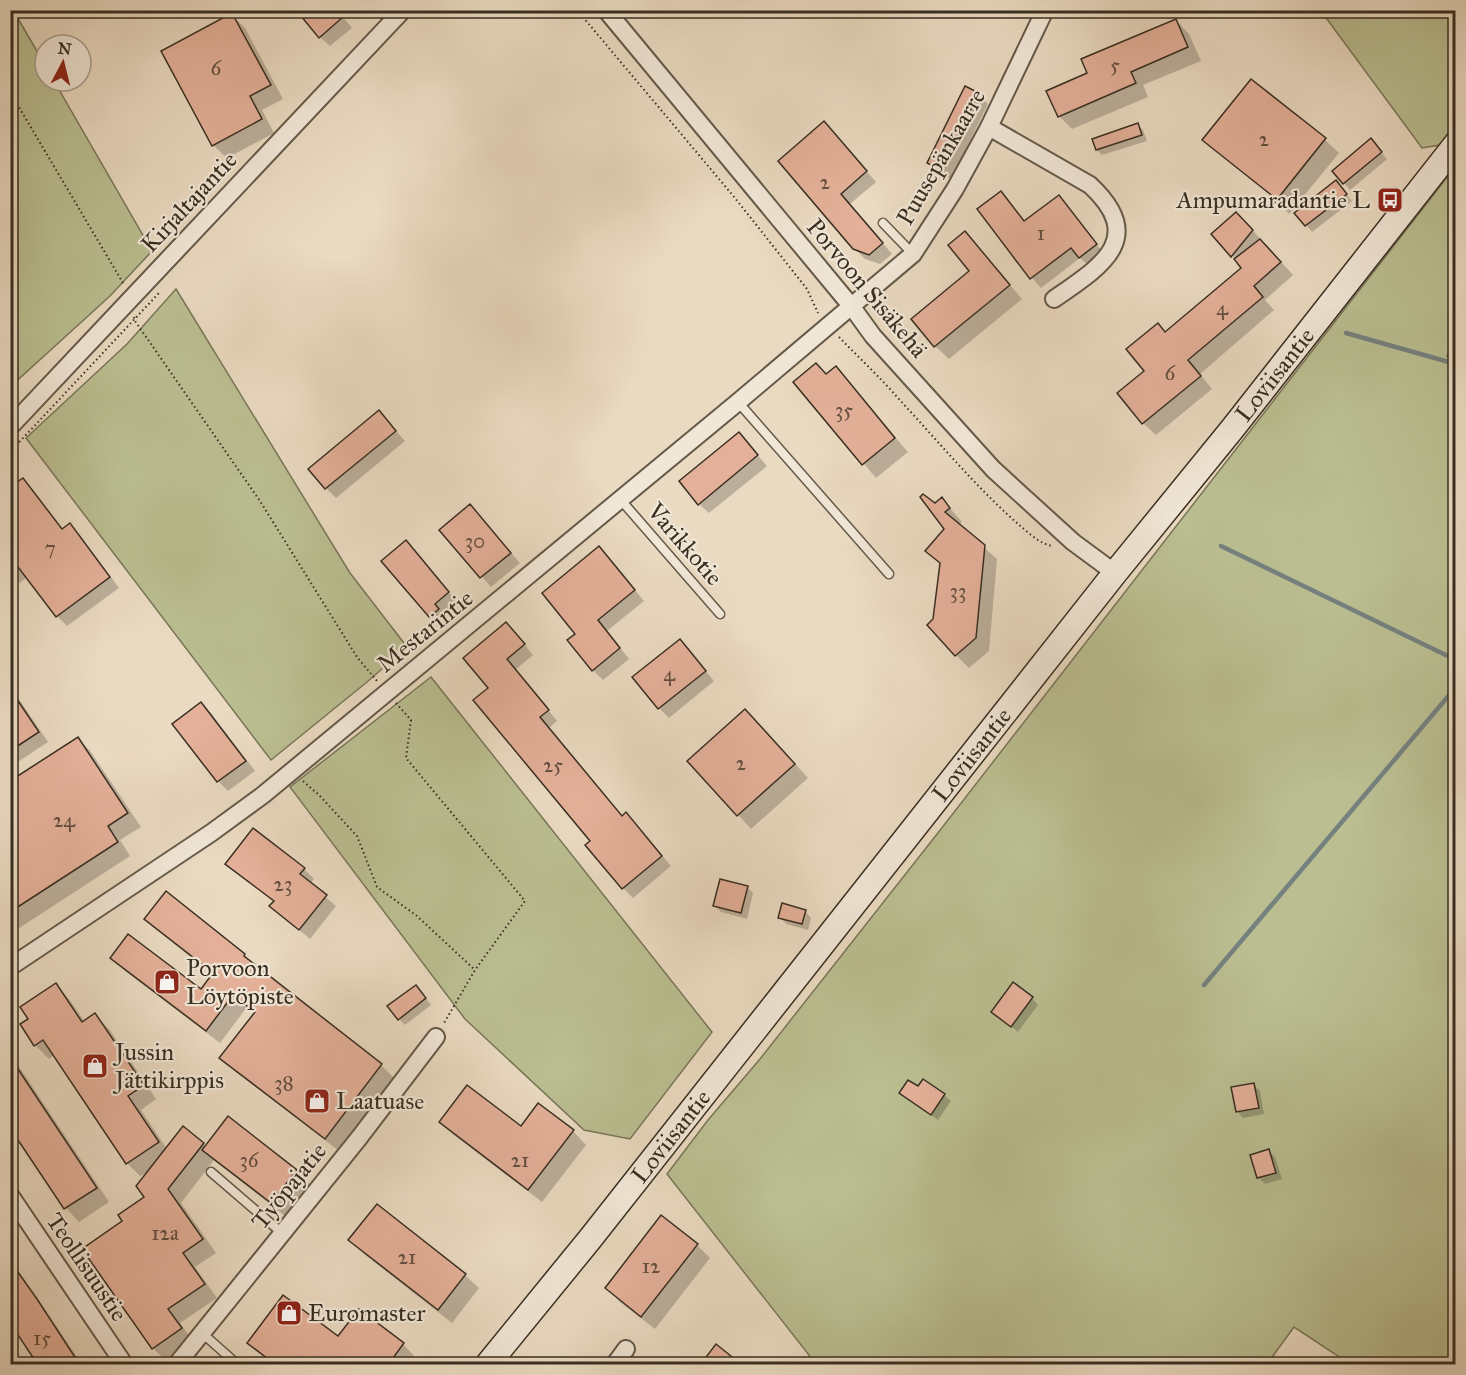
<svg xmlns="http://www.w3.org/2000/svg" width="1466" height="1375" viewBox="0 0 1466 1375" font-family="'IM FELL Great Primer',serif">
<rect width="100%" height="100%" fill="#eadac1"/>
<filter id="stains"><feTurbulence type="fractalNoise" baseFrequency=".00333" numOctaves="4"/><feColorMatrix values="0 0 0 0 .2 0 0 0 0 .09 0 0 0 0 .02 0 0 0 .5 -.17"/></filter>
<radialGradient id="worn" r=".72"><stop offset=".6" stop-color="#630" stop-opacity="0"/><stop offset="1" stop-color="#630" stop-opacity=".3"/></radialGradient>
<g fill="#babe91" stroke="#797659" stroke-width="1.5">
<polygon points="13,10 45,65 45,81 54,81 152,251 110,296 11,386 10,11"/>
<polygon points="1321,11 1455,11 1455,125 1440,145 1422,148"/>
<polygon points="1455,167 1455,338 1447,356 1456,359 1455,1364 1350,1364 1294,1327 1267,1364 816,1364 667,1174 708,1120 760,1059 941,829"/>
<polygon points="176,289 350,573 407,647 367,682 271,760 26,438 127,344"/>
<polygon points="431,677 712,1032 630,1139 584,1130 465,1019 290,787"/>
</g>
<g fill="#0003">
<polygon points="337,10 352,28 330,46 320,37"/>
<polygon points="232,15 245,28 283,99 262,110 274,133 227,158 213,145"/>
<polygon points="1176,20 1189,34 1201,61 1143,85 1148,97 1072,129 1059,116 1089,74"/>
<polygon points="1252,81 1325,140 1339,153 1289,214 1277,200 1218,153 1204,140"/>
<polygon points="978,94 988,104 951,179 938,173 928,163"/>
<polygon points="824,123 876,182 850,204 892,254 880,264 865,259 854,248 780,161"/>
<polygon points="1138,125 1143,130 1147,141 1102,155 1097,150"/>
<polygon points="1377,147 1387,159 1350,190 1334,171"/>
<polygon points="1342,189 1352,201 1312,232 1296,213"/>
<polygon points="1001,193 1026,222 1058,197 1105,255 1090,267 1080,258 1041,288 1032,278"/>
<polygon points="1246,223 1293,275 1265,300 1274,310 1200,374 1212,389 1156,435 1143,423 1146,371 1166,334 1244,268 1213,234"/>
<polygon points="965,233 1022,299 949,359 935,346 971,271"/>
<polygon points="835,368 908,452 876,478 795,382 826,375"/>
<polygon points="379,412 405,441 336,498 326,488"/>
<polygon points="739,434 767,466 709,513 699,504"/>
<polygon points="23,480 33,490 63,530 70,525 80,535 119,588 67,626 57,616 27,577 20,583 10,573 10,489"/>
<polygon points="942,499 962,522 958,525 997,559 989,651 969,668 956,655 934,620 941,564 927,551 946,529"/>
<polygon points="470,506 520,563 491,587 441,530"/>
<polygon points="415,552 458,603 443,615 447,620 440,626 383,561"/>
<polygon points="608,558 644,601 607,631 629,659 603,680 593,670 577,634"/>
<polygon points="516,634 533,655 515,670 557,721 549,728 623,817 626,814 636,824 671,866 633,898 623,888 490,688"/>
<polygon points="680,641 714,681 669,718 659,708"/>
<polygon points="10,686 48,742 10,767"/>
<polygon points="201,704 211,713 255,771 228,791 218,781"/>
<polygon points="759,724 808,778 751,829 689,761"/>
<polygon points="78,738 91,752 141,827 120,840 130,856 10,934 10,783"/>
<polygon points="227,864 304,869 314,879 310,884 336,906 310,939 271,906 274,902"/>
<polygon points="747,887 753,893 747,919 721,912 714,905"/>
<polygon points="805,911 811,918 808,930 786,924 780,917"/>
<polygon points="146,918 244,955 257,968 381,1065 394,1078 339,1151 235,1071 221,1058 255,1013 247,1007 220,1043 125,971 112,958 201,991 213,975 160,932"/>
<polygon points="55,985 69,999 85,1022 95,1015 109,1029 156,1099 141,1110 167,1149 203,1144 206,1147 296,1171 309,1184 285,1216 214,1160 181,1203 216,1253 195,1267 217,1298 180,1323 194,1343 167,1362 153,1348 84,1249 124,1221 146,1198 149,1171 140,1176 127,1163 54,1055 49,1059 35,1045 22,1025 30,1020"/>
<polygon points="422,993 431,1005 405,1025 399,1019"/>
<polygon points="1032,998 1038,1005 1018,1032 993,1012"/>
<polygon points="10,1053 109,1202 79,1222 66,1208 10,1125"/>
<polygon points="1254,1085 1260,1091 1264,1114 1243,1118 1237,1111"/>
<polygon points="901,1093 944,1095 951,1101 938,1120"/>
<polygon points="441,1122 573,1131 586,1145 542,1202 454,1135"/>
<polygon points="1269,1151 1275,1157 1282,1179 1265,1184 1258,1177"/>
<polygon points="377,1206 465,1275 479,1288 452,1323 364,1254 350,1240"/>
<polygon points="697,1245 710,1258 655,1329 620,1302 607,1288"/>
<polygon points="10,1258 82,1364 40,1364 10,1323"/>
<polygon points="338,1338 403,1344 415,1357 409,1364 274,1364 249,1343"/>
<polygon points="1299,1360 1304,1364 1286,1364"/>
</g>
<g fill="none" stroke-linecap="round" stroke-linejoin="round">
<g stroke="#75817f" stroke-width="4.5">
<polyline points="1346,333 1456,364"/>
<polyline points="1221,546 1456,660"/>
<polyline points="1204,985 1456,687"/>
</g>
</g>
<g fill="#e4b099" stroke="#382e21" stroke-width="1.5">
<polygon points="296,10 338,10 343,17 319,38"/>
<polygon points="232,13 271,85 250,96 262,119 212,146 161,51"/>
<polygon points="1176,19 1188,47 1131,72 1136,83 1058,117 1046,91 1087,73 1081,59"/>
<polygon points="1251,79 1326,138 1275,202 1275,198 1202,140"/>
<polygon points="965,86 979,93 940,170 927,163"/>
<polygon points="824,121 867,171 841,194 883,243 869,255 853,249 778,161"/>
<polygon points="1138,123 1142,135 1096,150 1092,139"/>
<polygon points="1371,138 1382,152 1343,184 1332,171"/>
<polygon points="1336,180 1347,194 1305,226 1294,213"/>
<polygon points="1001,191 1024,221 1059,195 1097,244 1079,258 1071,248 1030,279 977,209"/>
<polygon points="1236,212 1253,230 1231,257 1211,234"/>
<polygon points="965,231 1010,285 934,347 911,319 969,271 948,245"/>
<polygon points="1260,239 1281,262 1254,286 1263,297 1188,360 1201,376 1142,424 1117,393 1144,371 1126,349 1158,323 1165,332 1241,268 1234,259"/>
<polygon points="816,363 826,374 836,366 895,438 862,465 793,382"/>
<polygon points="379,410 396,431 325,489 308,469"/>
<polygon points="739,432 758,455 698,505 679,481"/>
<polygon points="23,478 62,529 70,523 110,577 56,617 18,567 10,572 10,487"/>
<polygon points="923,494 935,503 942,497 950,508 945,512 985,545 976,638 955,656 927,625 933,619 940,563 925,551 944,529 920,497"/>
<polygon points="470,504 511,553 480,578 439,530"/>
<polygon points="406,540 449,592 435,604 439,609 429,617 381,561"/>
<polygon points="599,546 635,590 598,620 620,648 592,671 567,640 575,634 542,593"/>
<polygon points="506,622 525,644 507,659 549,710 540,717 622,816 626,812 662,856 622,889 585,845 590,841 473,700 488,688 463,658"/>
<polygon points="680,639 706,671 658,709 632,677"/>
<polygon points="10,689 39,732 10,751"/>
<polygon points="201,702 246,761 217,782 172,724"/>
<polygon points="745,709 795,764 737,816 687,761"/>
<polygon points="78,737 128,813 108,826 118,842 10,912 10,781"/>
<polygon points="253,828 305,868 300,874 327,895 299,930 269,906 274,901 225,864"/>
<polygon points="720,879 748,886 741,913 713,906"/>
<polygon points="166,891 245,954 244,956 382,1064 325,1139 219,1058 255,1012 233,995 206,1031 110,958 128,934 201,989 213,973 144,919"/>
<polygon points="782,903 806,910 802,924 778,918"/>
<polygon points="1013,982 1033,997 1011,1027 991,1012"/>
<polygon points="56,983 82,1022 95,1013 144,1085 128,1096 159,1142 126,1164 43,1040 34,1046 20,1024 28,1019 20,1007"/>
<polygon points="416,985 426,998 398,1020 387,1006"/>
<polygon points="10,1057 97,1188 64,1209 10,1128"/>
<polygon points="923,1079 945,1094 931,1115 899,1093 908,1080 918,1086"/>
<polygon points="1254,1083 1259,1108 1236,1112 1231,1087"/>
<polygon points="467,1085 521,1126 538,1103 574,1130 528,1190 439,1122"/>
<polygon points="228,1116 297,1170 271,1203 202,1150"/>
<polygon points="183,1126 204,1143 168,1189 203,1239 183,1253 205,1284 168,1309 182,1328 152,1349 82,1249 122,1221 118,1215 144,1197 136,1186"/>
<polygon points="1269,1149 1276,1173 1257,1178 1250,1155"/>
<polygon points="377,1204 466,1274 438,1310 348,1240"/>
<polygon points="661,1215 698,1244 641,1317 605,1288"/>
<polygon points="10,1261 37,1299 80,1365 38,1365 10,1323"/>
<polygon points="283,1295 338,1336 359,1309 404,1343 388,1365 276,1365 247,1343"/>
<polygon points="716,1344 742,1365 700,1365"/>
</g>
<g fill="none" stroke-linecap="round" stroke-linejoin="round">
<g stroke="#645949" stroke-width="11">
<g id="lane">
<polyline points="883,223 913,254"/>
<polyline points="738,402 889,574"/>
<polyline points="620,499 720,614"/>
<polyline points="211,1172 282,1233"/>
<polyline points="202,1333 237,1364"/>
</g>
</g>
<g stroke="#645949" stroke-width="20">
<g id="street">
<polyline points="606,10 852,307 873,336 993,469 1073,542 1115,573"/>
<path d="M989,127L1090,185C1148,239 1100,267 1054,299"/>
<polyline points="10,427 403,10"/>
<polyline points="10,967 211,833 263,795 738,402 913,254 955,189 989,127 1045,10"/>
<polyline points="10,1195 124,1364"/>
<polyline points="177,1364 359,1138 436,1037"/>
<polyline points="615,1364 626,1349"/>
</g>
</g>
<g stroke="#382e21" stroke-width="27">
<g id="secondary">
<path id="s1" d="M488,1364L590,1239L1115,573L1233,428L1456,144"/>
</g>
</g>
<g stroke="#382e21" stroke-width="2" stroke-dasharray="1.5 3" stroke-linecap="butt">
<polyline points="577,10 735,198 807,289 818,313"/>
<polyline points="10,92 123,283"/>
<polyline points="134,317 135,321 260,501 357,657 377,681"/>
<path d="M839,337C858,357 879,376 897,397C937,440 974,485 1018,524C1028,532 1039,544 1053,546"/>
<polyline points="10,452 159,293"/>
<polyline points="396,703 411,720 406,758 525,901 475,970 444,1023"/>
<polyline points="303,781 319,795 357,836 377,887 417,916 475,970"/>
<polyline points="159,1364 160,1364"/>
</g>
<use href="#lane" stroke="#f1e7d7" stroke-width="8"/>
<use href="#street" stroke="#f1e7d7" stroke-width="16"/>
<use href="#secondary" stroke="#f1e7d7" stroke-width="24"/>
</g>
<defs>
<g id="bus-square" transform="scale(1.35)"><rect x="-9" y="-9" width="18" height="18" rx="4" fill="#8f2418" stroke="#f1e7d7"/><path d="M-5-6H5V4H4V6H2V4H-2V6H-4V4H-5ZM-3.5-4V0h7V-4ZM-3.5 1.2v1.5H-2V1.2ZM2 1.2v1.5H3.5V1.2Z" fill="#fff"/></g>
<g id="shop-square" transform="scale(1.35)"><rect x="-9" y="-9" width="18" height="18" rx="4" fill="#8f2418" stroke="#f1e7d7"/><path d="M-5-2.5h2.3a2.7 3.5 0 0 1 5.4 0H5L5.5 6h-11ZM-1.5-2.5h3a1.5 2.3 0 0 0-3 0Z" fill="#fff"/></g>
</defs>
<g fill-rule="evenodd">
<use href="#bus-square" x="1390" y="200"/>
<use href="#shop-square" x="167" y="982"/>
<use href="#shop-square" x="95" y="1066"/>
<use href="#shop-square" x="317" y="1101"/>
<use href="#shop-square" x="289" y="1313"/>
</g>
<g text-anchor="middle" stroke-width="4.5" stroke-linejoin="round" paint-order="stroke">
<g font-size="21" fill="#634e3f">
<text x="1115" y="72">5</text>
<text x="216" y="75">6</text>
<text x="1264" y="146">2</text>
<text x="825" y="189">2</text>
<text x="1041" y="240">1</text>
<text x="1222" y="315">4</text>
<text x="1170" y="380">6</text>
<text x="844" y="417">35</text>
<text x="475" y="548">30</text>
<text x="50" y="555">7</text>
<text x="958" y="598">33</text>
<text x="669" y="681">4</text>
<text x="741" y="770">2</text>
<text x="553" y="772">25</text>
<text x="64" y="827">24</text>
<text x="283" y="891">23</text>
<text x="284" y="1090">38</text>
<text x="249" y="1167">36</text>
<text x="520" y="1167">21</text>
<text x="165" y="1240">12a</text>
<text x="407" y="1264">21</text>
<text x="651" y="1273">12</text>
<text x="42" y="1345">15</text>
</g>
<g font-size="24" fill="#382e21" stroke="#f1e7d7">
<text transform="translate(941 157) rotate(-60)" y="8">Puusepänkaarre</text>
<text transform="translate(189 202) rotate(-47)" y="8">Kirjaltajantie</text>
<text transform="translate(867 288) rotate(50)" y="8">Porvoon Sisäkehä</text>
<text dy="8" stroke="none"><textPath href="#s1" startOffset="1264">Loviisantie</textPath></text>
<text transform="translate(685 544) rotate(49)" y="8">Varikkotie</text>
<text transform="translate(425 631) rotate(-39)" y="8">Mestarintie</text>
<text dy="8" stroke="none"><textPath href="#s1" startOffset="778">Loviisantie</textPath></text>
<text dy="8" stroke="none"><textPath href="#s1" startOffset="292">Loviisantie</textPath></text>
<text transform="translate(289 1186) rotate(-51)" y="8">Työpajatie</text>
<text transform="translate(87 1267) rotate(56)" y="8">Teollisuustie</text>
</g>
<g font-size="24" fill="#382e21" stroke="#f1e7d7" text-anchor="start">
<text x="1370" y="208" text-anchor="end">Ampumaradantie L</text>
<text x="186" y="976">Porvoon<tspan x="186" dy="28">Löytöpiste</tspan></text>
<text x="115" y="1060">Jussin<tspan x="115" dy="28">Jättikirppis</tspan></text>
<text x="336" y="1109">Laatuase</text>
<text x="308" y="1321">Euromaster</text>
</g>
</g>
<rect width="1466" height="1375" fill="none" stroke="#eadac1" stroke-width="36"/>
<rect x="12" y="12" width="1442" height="1351" fill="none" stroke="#382e21" stroke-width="3"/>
<rect x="18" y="18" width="1430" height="1339" fill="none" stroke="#382e21" stroke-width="1.5"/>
<g transform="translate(63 63) rotate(7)"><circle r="28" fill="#f1e7d7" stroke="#a79d8e" stroke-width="1.5"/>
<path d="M0-4.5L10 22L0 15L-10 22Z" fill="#8f2418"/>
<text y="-9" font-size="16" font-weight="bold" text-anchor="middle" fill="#382e21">N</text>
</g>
<rect width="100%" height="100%" filter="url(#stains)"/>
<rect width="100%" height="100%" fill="url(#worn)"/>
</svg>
